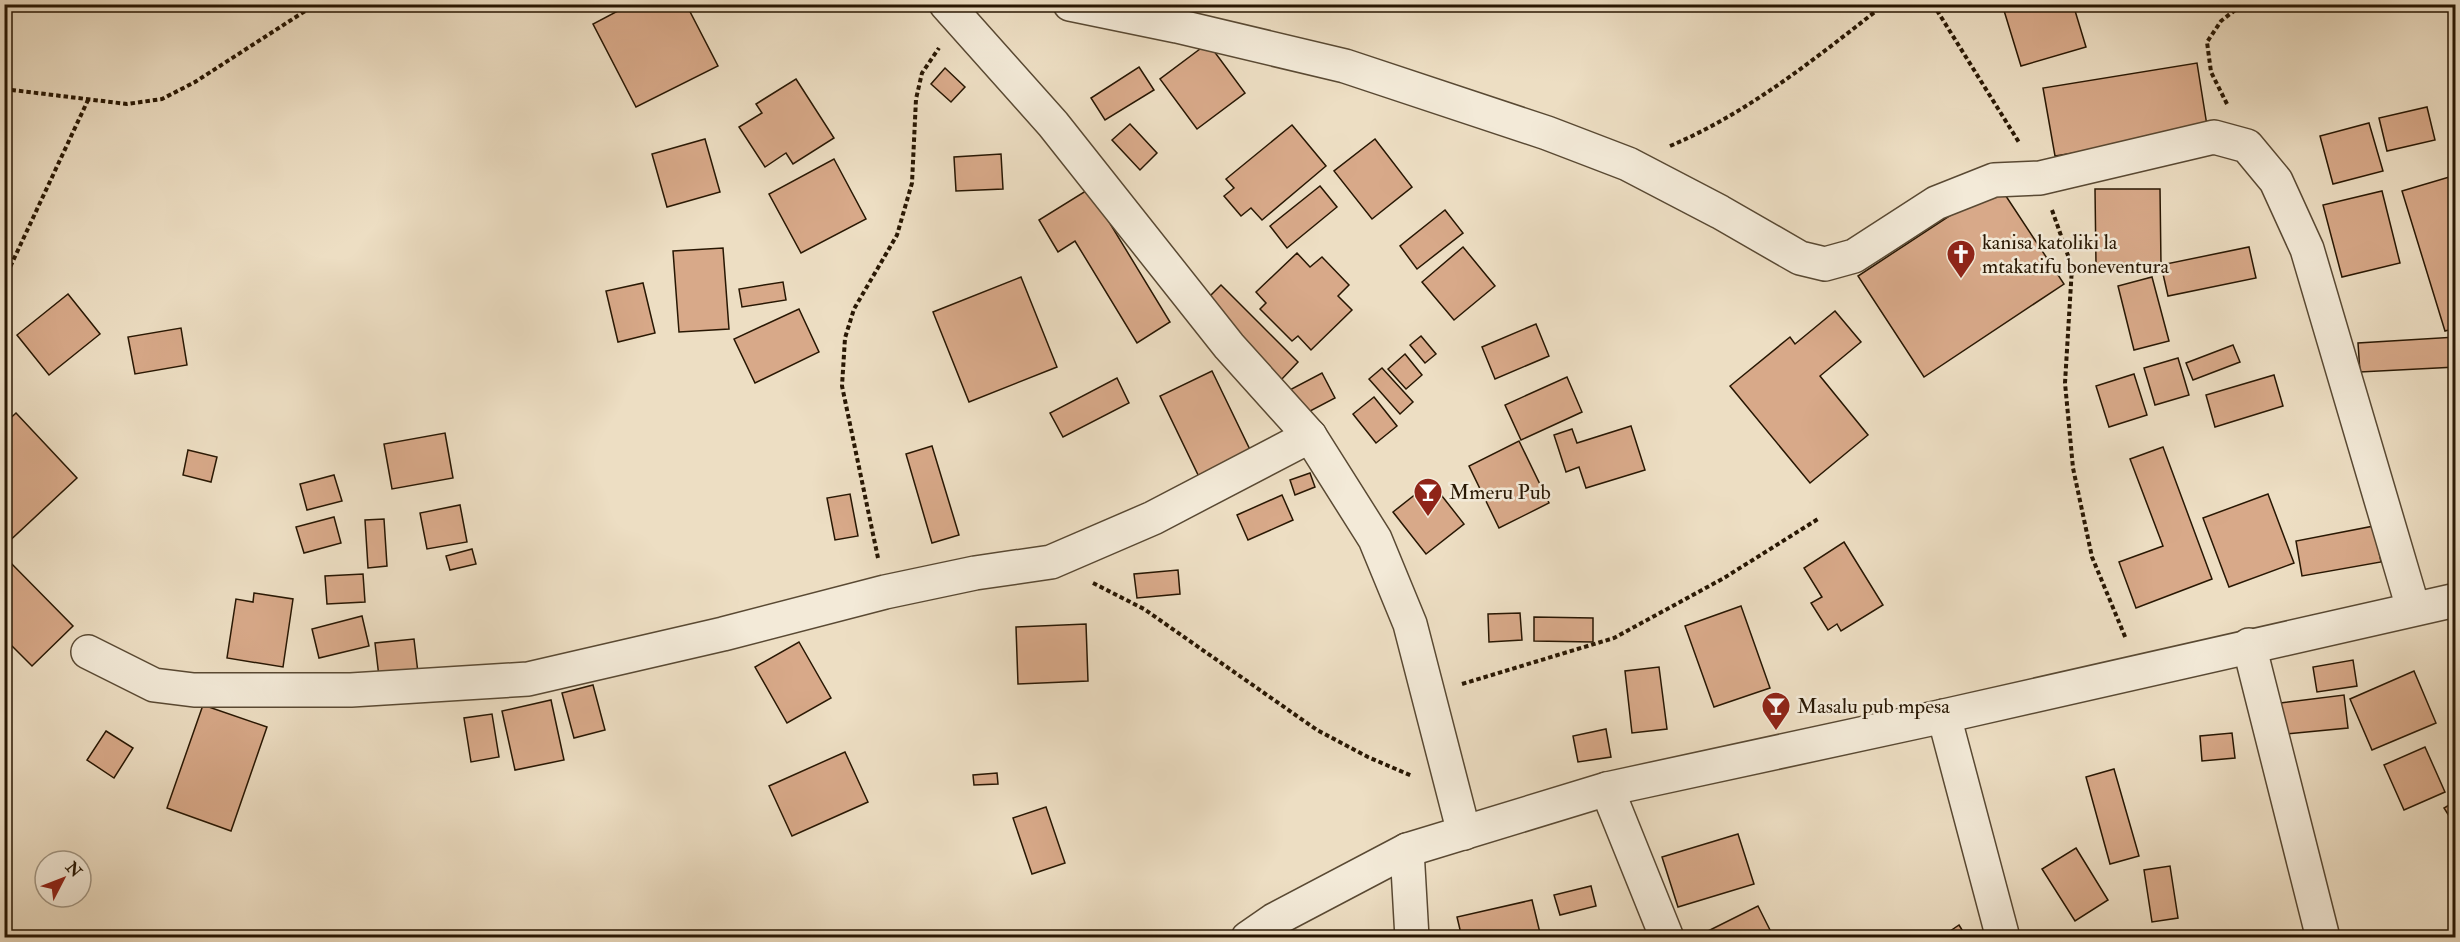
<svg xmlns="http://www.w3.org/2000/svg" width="2460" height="942" viewBox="0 0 2460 942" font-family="'IM FELL Double Pica',serif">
<rect width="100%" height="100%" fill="#eddec3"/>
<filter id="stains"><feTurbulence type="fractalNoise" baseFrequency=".00333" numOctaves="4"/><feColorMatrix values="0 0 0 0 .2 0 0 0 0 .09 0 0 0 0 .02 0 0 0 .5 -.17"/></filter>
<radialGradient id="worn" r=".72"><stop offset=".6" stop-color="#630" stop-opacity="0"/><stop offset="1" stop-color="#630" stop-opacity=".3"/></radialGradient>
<g fill="#d8a989" stroke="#281703" stroke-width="1.5">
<polygon points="631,4 686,4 718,66 636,107 593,24"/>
<polygon points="2002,4 2073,4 2086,47 2021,66"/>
<polygon points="1208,43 1245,93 1197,129 1160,79"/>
<polygon points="2197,63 2208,132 2055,156 2043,88"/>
<polygon points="1139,67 1154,90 1105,120 1091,98"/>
<polygon points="945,68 965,87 951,102 931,84"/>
<polygon points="796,79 834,138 793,164 786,153 765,167 739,127 762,113 756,104"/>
<polygon points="2427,107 2435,140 2387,151 2379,118"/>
<polygon points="2369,123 2383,171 2333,184 2320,136"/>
<polygon points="1130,124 1157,153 1140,170 1112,140"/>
<polygon points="1292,125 1326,166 1262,220 1251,208 1241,216 1224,196 1234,188 1226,179"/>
<polygon points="705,139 720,192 667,207 652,154"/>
<polygon points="1375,139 1412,187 1372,219 1334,171"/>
<polygon points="1001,154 1003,189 956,191 954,157"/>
<polygon points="834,159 866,219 801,253 769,194"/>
<polygon points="2456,175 2456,328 2445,331 2402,191"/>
<polygon points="1998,184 2064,284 1924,377 1858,276"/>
<polygon points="1320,186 1337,207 1287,248 1270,226"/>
<polygon points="1089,189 1170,322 1137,343 1075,241 1058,252 1039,220"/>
<polygon points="2095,189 2160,189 2161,265 2096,265"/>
<polygon points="2382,191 2400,263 2342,277 2323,205"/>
<polygon points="1445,210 1463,233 1417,269 1400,246"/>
<polygon points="1463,247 1495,286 1454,320 1422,282"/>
<polygon points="2249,247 2256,278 2168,296 2161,265"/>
<polygon points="723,248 729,329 679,332 673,251"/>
<polygon points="1297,253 1310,267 1322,257 1349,285 1338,296 1352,310 1311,350 1298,336 1292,341 1260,309 1266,303 1256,292"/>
<polygon points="1021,277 1057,367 969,402 933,312"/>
<polygon points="2152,277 2169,341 2134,350 2118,286"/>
<polygon points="783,282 786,300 742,307 739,289"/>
<polygon points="643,283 655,333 618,342 606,291"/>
<polygon points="1221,285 1298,362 1281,380 1203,303"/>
<polygon points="68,294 100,334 49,375 17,335"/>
<polygon points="799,309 819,352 755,383 734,339"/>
<polygon points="1835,311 1861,342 1820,376 1868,435 1810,483 1730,386 1790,337 1795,344"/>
<polygon points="1536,324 1549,356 1495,379 1482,347"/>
<polygon points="181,328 187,365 135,374 128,337"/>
<polygon points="1421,336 1436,354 1425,363 1410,345"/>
<polygon points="2456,337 2456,367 2360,372 2358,343"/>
<polygon points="2233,345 2240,362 2193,380 2186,363"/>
<polygon points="1405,354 1422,375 1406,389 1388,369"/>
<polygon points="2178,358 2189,395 2155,405 2144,368"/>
<polygon points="1382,368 1413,402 1400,414 1369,379"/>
<polygon points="1212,371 1254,458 1202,483 1160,396"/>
<polygon points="1322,373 1335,398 1295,419 1282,394"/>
<polygon points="2134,374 2147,415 2109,427 2096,386"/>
<polygon points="2274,375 2283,406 2215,427 2206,395"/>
<polygon points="1567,377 1582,412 1521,440 1505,405"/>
<polygon points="1117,378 1129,403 1063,437 1050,413"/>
<polygon points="1374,397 1397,426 1376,443 1353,414"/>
<polygon points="16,413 77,478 4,546 4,450 8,446 4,442 4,424"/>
<polygon points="1631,426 1645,470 1586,488 1579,467 1566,472 1554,435 1572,429 1577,443"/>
<polygon points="445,433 453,478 392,489 384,444"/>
<polygon points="1519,441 1549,503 1499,528 1469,466"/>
<polygon points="932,446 959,535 932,543 906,454"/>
<polygon points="2163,447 2212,579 2136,608 2119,562 2163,546 2130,459"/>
<polygon points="188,450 217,457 211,482 183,475"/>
<polygon points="1310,473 1315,487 1295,495 1290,480"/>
<polygon points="334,475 342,501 307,510 300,484"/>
<polygon points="1431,482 1464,524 1426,554 1393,512"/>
<polygon points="850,494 858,536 835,540 827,498"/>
<polygon points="2268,494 2294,563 2229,587 2203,518"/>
<polygon points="1282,495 1293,520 1248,540 1237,515"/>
<polygon points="460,505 467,542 427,549 420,513"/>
<polygon points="334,517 341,543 304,553 296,527"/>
<polygon points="384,519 387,566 368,568 365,520"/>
<polygon points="2374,526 2381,562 2302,576 2296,541"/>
<polygon points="1844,542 1883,605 1841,631 1837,624 1828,630 1811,603 1822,597 1804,568"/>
<polygon points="472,549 476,564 450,570 446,556"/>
<polygon points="4,556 73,626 32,666 4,638"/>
<polygon points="1178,570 1180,594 1137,598 1134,574"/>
<polygon points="363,574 365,602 327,604 325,576"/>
<polygon points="254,593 293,599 283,667 227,658 236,599 253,602"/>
<polygon points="1741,606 1770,688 1714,707 1685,626"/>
<polygon points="1520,613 1522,640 1489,642 1488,614"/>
<polygon points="362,616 369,646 319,658 312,629"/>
<polygon points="1534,617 1593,618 1593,642 1534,641"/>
<polygon points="1086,624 1088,681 1018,684 1016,627"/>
<polygon points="414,639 418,673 379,677 375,643"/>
<polygon points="799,642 831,698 787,723 755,667"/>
<polygon points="2353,660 2357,686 2317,692 2313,667"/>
<polygon points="1659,667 1667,729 1632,733 1625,671"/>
<polygon points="2414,671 2436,723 2372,750 2350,699"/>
<polygon points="593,685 605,730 574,738 562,693"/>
<polygon points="2344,695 2348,728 2277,735 2273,704"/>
<polygon points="551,700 564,760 515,770 502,711"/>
<polygon points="203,705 267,727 231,831 167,808"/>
<polygon points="492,714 499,757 471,762 464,718"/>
<polygon points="1606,729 1611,757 1578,762 1573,736"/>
<polygon points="106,731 133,748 114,778 87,760"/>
<polygon points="2232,733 2235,758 2202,761 2200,736"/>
<polygon points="2425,747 2445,792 2404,810 2384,765"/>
<polygon points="845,752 868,802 792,836 769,786"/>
<polygon points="2114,769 2139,856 2110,864 2086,777"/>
<polygon points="997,773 998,784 974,785 973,775"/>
<polygon points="2456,801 2456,827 2444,808"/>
<polygon points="1046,807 1065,863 1032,874 1013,818"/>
<polygon points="1738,834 1754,884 1678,907 1662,857"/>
<polygon points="2076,848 2108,900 2075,921 2042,869"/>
<polygon points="2170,866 2178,918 2152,922 2144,870"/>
<polygon points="1591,886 1596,906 1560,915 1554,895"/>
<polygon points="1532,900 1541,937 1462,938 1457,917"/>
<polygon points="1758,906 1774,938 1696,937"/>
<polygon points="1959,925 1967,938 1940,938"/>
</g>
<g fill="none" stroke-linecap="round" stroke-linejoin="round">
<g stroke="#594933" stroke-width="36">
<g id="minor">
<polyline points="946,4 1053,124 1229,346 1310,436 1375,539 1410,624 1464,833"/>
<polyline points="1070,4 1177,26 1345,66 1547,133 1628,164 1720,212 1800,258 1825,264 1854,256 1936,203 1994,180 2040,178 2214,137 2247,146 2276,181 2307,249 2413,608"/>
<polyline points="2249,645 2323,938"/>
<polyline points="88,652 154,685 194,690 351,690 528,679 723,634 885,592 975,573 1051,562 1153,518 1310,436"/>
<polyline points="1944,716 2003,938"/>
<polyline points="1607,789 1667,938"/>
<polyline points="1407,850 1412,938"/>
<polyline points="1248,938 1274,920 1407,850 1607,789 1944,716 2456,600"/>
</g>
</g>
<g stroke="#281703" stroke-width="4" stroke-dasharray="4.5 3" stroke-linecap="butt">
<polyline points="1933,4 2020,144"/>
<polyline points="4,89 127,104 162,99 195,82 316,4"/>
<polyline points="2227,104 2211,72 2207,42 2221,21 2243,4"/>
<path d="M1670,146C1750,112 1817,57 1885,4"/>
<polyline points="2052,210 2072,267 2065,383 2073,468 2092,557 2126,639"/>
<polyline points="4,280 88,100"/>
<polyline points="878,558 842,386 845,338 854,309 897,235 912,183 916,99 922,73 939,48"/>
<polyline points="1093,583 1144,609 1317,730 1368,757 1412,776"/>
<polyline points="1462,684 1614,638 1724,578 1818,519"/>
</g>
<use href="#minor" stroke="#f3ead8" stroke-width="33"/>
</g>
<defs>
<g id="church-pin" transform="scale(1.5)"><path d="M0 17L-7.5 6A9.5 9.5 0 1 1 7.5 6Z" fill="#8f2418" stroke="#f3ead8"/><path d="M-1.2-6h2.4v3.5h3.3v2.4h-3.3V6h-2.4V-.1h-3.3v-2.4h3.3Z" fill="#fff"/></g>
<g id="bar-pin" transform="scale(1.5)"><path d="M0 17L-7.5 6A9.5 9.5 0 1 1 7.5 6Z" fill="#8f2418" stroke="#f3ead8"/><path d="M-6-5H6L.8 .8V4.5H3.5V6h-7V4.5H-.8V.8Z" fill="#fff"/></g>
</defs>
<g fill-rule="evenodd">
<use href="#church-pin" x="1961" y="254"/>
<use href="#bar-pin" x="1428" y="492"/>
<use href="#bar-pin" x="1776" y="706"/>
</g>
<g text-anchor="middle" stroke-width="5" stroke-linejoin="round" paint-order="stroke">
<g font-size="21" fill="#281703" stroke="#f3ead8" text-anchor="start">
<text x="1982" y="249">kanisa katoliki la<tspan x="1982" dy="24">mtakatifu boneventura</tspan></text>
<text x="1449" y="499">Mmeru Pub</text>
<text x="1797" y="713">Masalu pub mpesa</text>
</g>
</g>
<rect width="2460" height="942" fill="none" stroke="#eddec3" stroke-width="24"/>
<rect x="6" y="6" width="2448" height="930" fill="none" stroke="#281703" stroke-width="3"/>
<rect x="12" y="12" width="2436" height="918" fill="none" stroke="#281703" stroke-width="1.5"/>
<g transform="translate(63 879) rotate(48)"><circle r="28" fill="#f3ead8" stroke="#a29683" stroke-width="1.5"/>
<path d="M0-4.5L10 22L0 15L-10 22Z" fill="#8f2418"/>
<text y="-9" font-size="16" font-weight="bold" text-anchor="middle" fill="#281703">N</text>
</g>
<rect width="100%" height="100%" filter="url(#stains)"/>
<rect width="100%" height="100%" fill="url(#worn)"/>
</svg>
